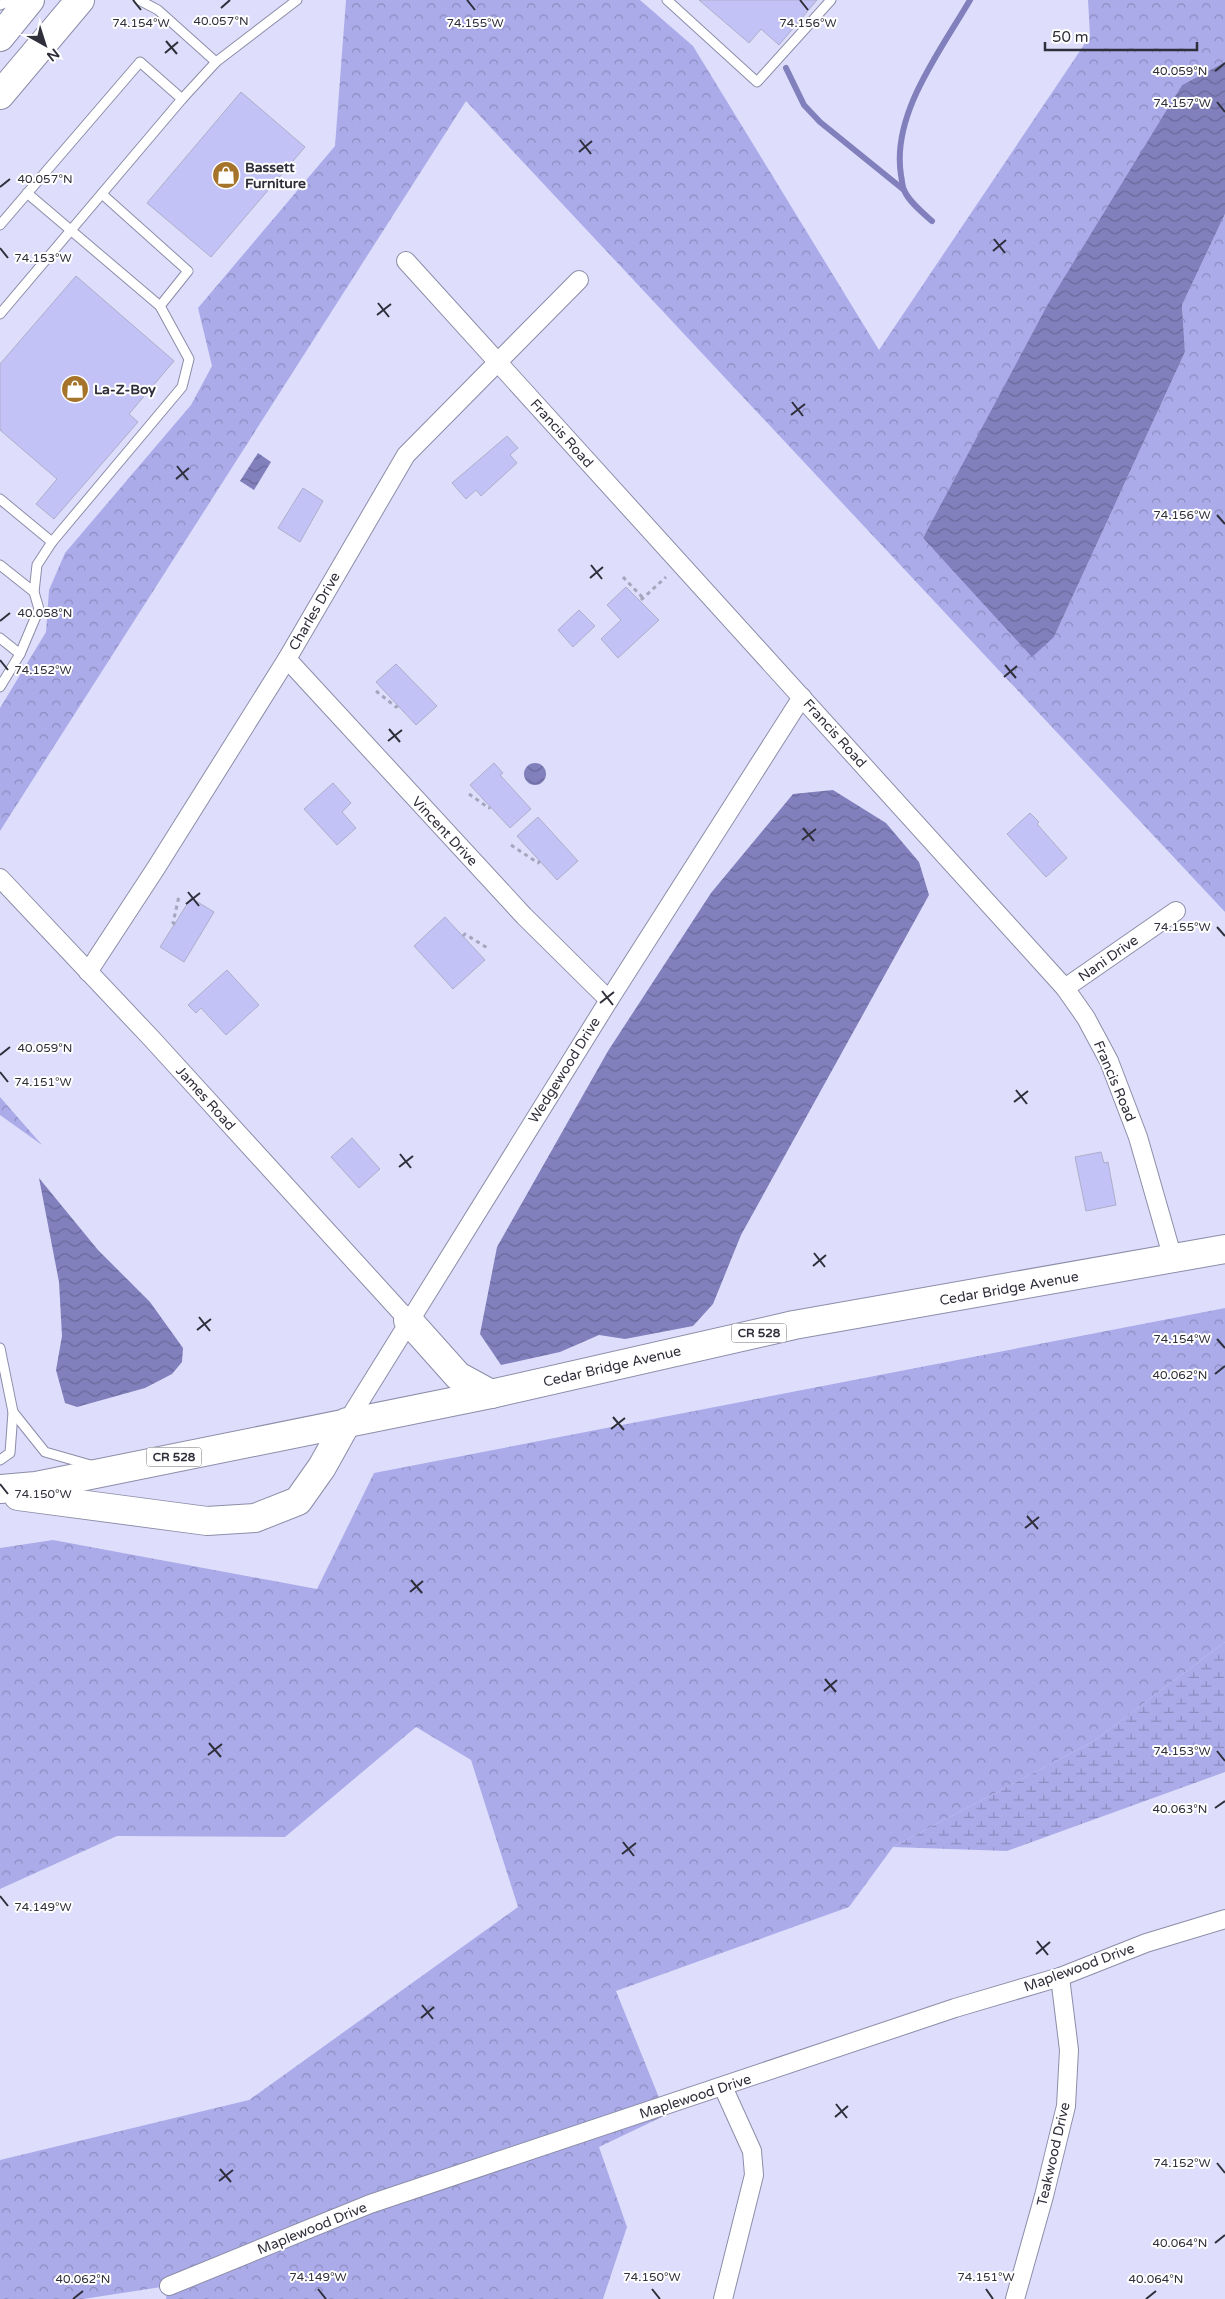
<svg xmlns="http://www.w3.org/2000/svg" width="1225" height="2299" viewBox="0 0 1225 2299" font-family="'Varela Round',sans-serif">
<defs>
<pattern id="forest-crowns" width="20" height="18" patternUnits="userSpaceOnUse" patternTransform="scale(1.25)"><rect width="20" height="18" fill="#ababea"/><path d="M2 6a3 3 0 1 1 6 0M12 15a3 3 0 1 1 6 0" fill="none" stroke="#8c8cbf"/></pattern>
<pattern id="wetland-marsh" width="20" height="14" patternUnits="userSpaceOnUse" patternTransform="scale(1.25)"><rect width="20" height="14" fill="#ababea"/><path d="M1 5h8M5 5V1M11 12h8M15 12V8" fill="none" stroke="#8c8cbf"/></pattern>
<pattern id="water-waves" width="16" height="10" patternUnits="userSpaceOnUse" patternTransform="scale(1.25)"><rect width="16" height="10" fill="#8180bd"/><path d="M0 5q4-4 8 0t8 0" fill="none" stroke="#6a699b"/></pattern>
</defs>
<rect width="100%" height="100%" fill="#dedefc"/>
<g fill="url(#forest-crowns)">
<polygon points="346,0 640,0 693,46 879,350 1090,36 1088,0 1225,0 1225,62 1182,85 923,538 968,586 1054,637 1185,352 1182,305 1225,214 1225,912 466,101 0,831 0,708 46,632 49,590 65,553 191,405 212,366 198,308 335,146"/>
<polygon points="0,1097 42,1145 0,1115"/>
<polygon points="1225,1308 1225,1642 1094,1741 893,1847 849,1907 616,1991 666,2115 599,2147 627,2227 603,2299 166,2299 168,2286 83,2299 0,2299 0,2160 249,2100 518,1907 471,1760 416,1727 285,1837 117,1836 0,1889 0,1548 53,1540 317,1589 374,1473"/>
</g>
<polygon fill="url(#wetland-marsh)" points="1225,1642 1225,1772 1007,1851 893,1847 1094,1741"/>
<g fill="url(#water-waves)">
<polygon points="1225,62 1225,214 1182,305 1185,352 1054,637 1032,657 923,538 1048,304 1182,85"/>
<polygon points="258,453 271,462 254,490 240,481"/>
<circle cx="535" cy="774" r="11"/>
<polygon points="833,790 886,823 919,862 929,895 741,1235 713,1304 693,1326 625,1339 599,1335 560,1352 501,1365 480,1334 497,1247 608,1051 711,893 793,794"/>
<polygon points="39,1178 98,1250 150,1302 183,1348 182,1362 172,1374 145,1388 77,1407 65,1403 56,1370 62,1336 59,1282"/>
</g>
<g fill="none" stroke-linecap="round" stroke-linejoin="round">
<g stroke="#8180bd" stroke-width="6">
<polyline points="786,68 804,105 820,122 904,190"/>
<path d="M932,221C923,213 909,202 904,190C902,186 902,180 901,175C891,114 941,50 970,0"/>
</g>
</g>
<g fill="#c2c2f6" stroke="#adaeca">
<polygon points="699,0 817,0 779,45 761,29 749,43"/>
<polygon points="241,92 305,147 211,257 147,203"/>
<polygon points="76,276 174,361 129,414 138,422 54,519 36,504 57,479 0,430 0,364"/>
<polygon points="507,436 518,448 510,455 517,463 481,496 476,490 466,499 452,483"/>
<polygon points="303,488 323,501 300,542 278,528"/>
<polygon points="626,587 659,620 618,658 601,639 621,620 607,605"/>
<polygon points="579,610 595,626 573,647 558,630"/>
<polygon points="396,664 437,706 416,725 376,682"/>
<polygon points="494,763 503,773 500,775 531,809 510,828 470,785"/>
<polygon points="333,783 351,803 342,812 356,828 337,845 304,809"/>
<polygon points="1030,813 1039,822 1037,824 1067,858 1046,877 1007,834"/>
<polygon points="538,817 578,861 557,880 517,836"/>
<polygon points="191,898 214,912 184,962 160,947"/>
<polygon points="445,917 485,960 453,989 414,946"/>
<polygon points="227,970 259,1005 226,1035 201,1008 196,1013 188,1005"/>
<polygon points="352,1138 380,1169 359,1188 331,1157"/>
<polygon points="1101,1152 1104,1163 1108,1162 1116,1205 1086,1211 1075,1157"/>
</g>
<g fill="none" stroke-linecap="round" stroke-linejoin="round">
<g stroke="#8c8da8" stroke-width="11">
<g id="lane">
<polyline points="139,0 158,10 216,62"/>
<polyline points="667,0 757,82 831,0"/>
<polyline points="0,5 14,0"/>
<polyline points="27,193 160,306 189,359 182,387 52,542 37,565 34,592"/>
<polyline points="102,194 188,271 160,306"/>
<polyline points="0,225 140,62 182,99"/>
<polyline points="0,314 182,99 216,62 297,0"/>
<polyline points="0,499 52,542"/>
<polyline points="0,565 34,592 39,609 20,654 0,687"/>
<polyline points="0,638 20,654"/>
<polyline points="0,1348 13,1412 10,1453 0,1460"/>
<polyline points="13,1412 45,1452 94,1466"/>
</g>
</g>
<g stroke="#8c8da8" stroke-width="20">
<g id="street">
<polyline points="406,261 1065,988 1086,1018 1109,1061 1138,1137 1173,1259"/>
<polyline points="287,659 524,916 609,1000"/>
<polyline points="0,878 152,1039 408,1320"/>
<polyline points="88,972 156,868 287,659 406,455 579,280"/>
<polyline points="1065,988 1176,911"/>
<polyline points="347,1422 609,1000 802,697"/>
<polyline points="723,2087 752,2151 754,2175 723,2299"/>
<polyline points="169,2286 370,2204 955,2008 1060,1977 1146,1943 1225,1919"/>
<polyline points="1015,2299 1044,2196 1066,2106 1069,2050 1060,1977"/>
</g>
</g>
<g stroke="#8c8da8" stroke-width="30">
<g id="primary">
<polyline points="408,1320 458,1376 491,1394"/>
<polyline points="0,1489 36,1486 491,1394 794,1325 1225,1249"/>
<polyline points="18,1496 207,1521 255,1518 298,1501 322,1467 347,1422"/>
</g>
</g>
<g stroke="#8c8da8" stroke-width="30">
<g id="highway">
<polyline points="0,37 30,0"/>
<polyline points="0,95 80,0"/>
</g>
</g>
<g stroke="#a5a5bd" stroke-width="3" stroke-dasharray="4 4" stroke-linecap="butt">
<polyline points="623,577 643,598"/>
<polyline points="641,600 666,577"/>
<polyline points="376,691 396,707 398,706"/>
<polyline points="469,794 489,808 490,807"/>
<polyline points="511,845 538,863 540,861"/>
<polyline points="175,924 173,923 179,896"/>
<polyline points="463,936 465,934 489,949"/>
</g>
<use href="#lane" stroke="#fff" stroke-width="9"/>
<use href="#street" stroke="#fff" stroke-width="18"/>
<use href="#primary" stroke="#fff" stroke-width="28"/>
<use href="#highway" stroke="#fff" stroke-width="28"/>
</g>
<path fill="none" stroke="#2f2f3b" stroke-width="2" d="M133,0L141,10M467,0L475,10M800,0L808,10M221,8L230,0M166,41L177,54M165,53L178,42M1215,71L1225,63M1217,102L1225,112M580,140L591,154M579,152L592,141M0,187L10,179M994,239L1005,253M0,248L8,258M993,251L1006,240M378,303L389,317M377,315L391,304M792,402L803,416M791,415L805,404M177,466L188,480M176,479L189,468M1217,515L1225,524M591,565L602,579M590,578L603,567M0,621L10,613M0,660L8,670M1005,665L1016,678M1004,677L1017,666M389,729L400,742M388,741L402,730M803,828L814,841M802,840L816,829M188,892L199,906M186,904L200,893M1217,927L1225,936M602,991L613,1005M600,1003L614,992M0,1055L10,1047M0,1072L8,1082M1016,1090L1027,1104M1014,1102L1028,1091M400,1154L411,1168M399,1167L413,1156M814,1253L825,1267M813,1266L826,1255M199,1317L210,1331M197,1330L211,1319M1217,1339L1225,1348M1215,1374L1225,1366M613,1417L624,1430M611,1429L625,1418M0,1484L8,1494M1027,1516L1038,1529M1025,1528L1039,1517M411,1580L422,1593M410,1592L423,1581M825,1679L836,1692M824,1691L837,1680M209,1743L221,1757M1217,1751L1225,1761M208,1755L222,1744M1215,1808L1225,1801M623,1842L634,1856M622,1854L636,1843M0,1896L8,1906M1037,1941L1048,1955M1036,1954L1050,1942M422,2005L433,2019M421,2018L434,2007M836,2104L847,2118M835,2117L848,2106M1217,2163L1225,2173M220,2169L231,2182M219,2181L233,2170M1215,2243L1225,2235M318,2289L326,2299M652,2289L660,2299M986,2289L993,2299M73,2299L83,2291M1146,2299L1156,2291"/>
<defs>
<g id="shop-disc" transform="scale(1.4375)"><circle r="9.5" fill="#a5742a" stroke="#fff"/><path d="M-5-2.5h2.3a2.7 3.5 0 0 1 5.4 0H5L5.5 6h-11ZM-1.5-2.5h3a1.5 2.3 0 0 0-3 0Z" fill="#fff"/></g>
</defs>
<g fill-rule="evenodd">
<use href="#shop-disc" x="226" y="175"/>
<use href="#shop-disc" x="75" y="389"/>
</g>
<g text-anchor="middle" stroke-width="4" stroke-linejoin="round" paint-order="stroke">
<g fill="#fff" stroke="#6d6d76" stroke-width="1">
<rect x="731.5" y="1323.5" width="55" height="19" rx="4"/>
<rect x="146.5" y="1447.5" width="55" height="19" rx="4"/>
</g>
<g font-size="12" font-weight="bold" fill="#2f2f3b">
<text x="759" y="1337">CR 528</text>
<text x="174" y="1461">CR 528</text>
</g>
<g font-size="14" font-weight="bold" fill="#2f2f3b" stroke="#fff" text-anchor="start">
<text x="245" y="172">Bassett<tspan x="245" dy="16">Furniture</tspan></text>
<text x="94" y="394">La-Z-Boy</text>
</g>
<g font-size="14" fill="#2f2f3b" stroke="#fff">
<text transform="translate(562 433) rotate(48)" y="5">Francis Road</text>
<text transform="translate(314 611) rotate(-60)" y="5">Charles Drive</text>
<text transform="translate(835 733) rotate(48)" y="5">Francis Road</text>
<text transform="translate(445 831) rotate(47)" y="5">Vincent Drive</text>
<text transform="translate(1108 958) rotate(-35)" y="5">Nani Drive</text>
<text transform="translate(564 1070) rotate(-58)" y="5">Wedgewood Drive</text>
<text transform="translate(1115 1081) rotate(67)" y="5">Francis Road</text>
<text transform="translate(206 1098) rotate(48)" y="5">James Road</text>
<text transform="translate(1009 1288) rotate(-10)" y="5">Cedar Bridge Avenue</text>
<text transform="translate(612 1366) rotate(-13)" y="5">Cedar Bridge Avenue</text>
<text transform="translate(1079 1967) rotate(-20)" y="5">Maplewood Drive</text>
<text transform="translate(695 2096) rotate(-18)" y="5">Maplewood Drive</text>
<text transform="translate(1053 2154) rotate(-77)" y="5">Teakwood Drive</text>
<text transform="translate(312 2228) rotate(-22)" y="5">Maplewood Drive</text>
</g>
</g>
<g font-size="12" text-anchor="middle" fill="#2f2f3b" stroke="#fff" stroke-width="4" stroke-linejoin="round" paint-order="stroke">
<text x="221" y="25">40.057°N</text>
<text x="141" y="27">74.154°W</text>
<text x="475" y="27">74.155°W</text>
<text x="808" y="27">74.156°W</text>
<text x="1180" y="75">40.059°N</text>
<text x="1182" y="107">74.157°W</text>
<text x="45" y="183">40.057°N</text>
<text x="43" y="262">74.153°W</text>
<text x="1182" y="519">74.156°W</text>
<text x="45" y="617">40.058°N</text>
<text x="43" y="674">74.152°W</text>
<text x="1182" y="931">74.155°W</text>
<text x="45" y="1052">40.059°N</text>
<text x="43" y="1086">74.151°W</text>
<text x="1182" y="1343">74.154°W</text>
<text x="1180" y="1379">40.062°N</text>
<text x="43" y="1498">74.150°W</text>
<text x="1182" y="1755">74.153°W</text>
<text x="1180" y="1813">40.063°N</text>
<text x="43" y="1911">74.149°W</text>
<text x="1182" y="2167">74.152°W</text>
<text x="1180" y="2247">40.064°N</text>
<text x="318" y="2281">74.149°W</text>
<text x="652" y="2281">74.150°W</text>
<text x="986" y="2281">74.151°W</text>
<text x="83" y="2283">40.062°N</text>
<text x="1156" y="2283">40.064°N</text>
</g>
<g transform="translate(45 45) rotate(141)" stroke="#ffffff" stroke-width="4" paint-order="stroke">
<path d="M0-4L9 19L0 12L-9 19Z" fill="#2f2f3b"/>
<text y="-8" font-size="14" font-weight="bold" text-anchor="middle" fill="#2f2f3b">N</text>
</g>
<path d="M1045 42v8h152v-8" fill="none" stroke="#2f2f3b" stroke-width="2.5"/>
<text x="1052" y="42" font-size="15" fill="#2f2f3b" stroke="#ffffff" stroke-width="4" paint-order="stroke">50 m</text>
</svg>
